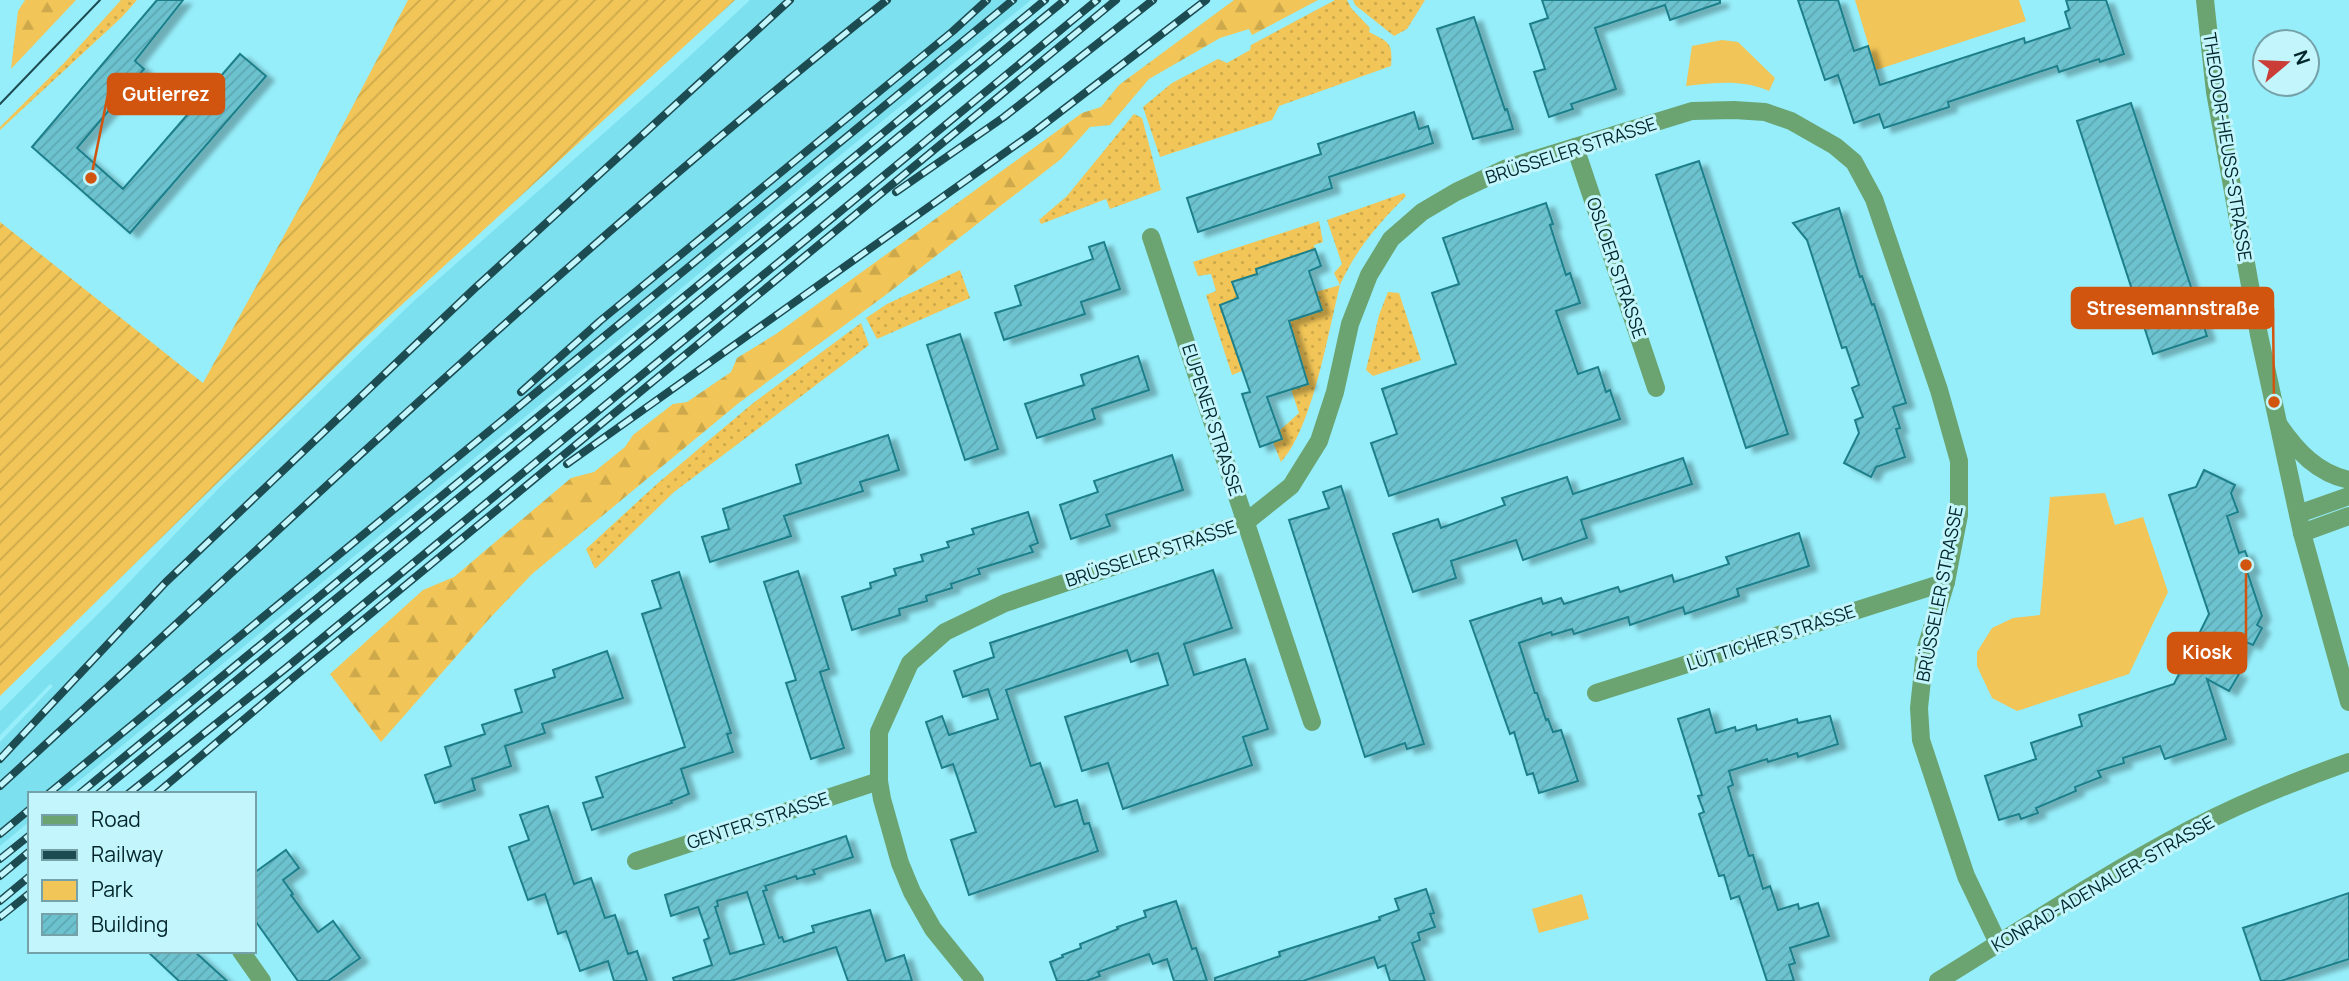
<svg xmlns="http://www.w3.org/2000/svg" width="2349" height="981" viewBox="0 0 2349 981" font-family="Manrope,sans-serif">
<defs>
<pattern id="grass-dots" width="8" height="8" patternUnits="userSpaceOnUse" patternTransform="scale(1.75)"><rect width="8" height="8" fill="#f1c557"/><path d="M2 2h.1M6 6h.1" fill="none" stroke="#cda94c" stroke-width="1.8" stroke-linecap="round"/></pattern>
<pattern id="forest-firs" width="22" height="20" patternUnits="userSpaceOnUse" patternTransform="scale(1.75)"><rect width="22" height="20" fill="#f1c557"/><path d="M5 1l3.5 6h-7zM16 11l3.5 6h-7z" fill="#cda94c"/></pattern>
<pattern id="garden-furrows" width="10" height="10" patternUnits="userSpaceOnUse" patternTransform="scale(1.75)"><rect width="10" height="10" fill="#f1c557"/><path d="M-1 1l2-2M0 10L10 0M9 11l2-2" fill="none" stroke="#cda94c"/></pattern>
<pattern id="building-hatch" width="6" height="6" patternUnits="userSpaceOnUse" patternTransform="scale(1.75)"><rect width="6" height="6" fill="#6cc3cf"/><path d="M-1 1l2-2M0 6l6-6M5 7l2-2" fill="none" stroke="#5ca7b2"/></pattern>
<filter id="shadow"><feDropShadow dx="8" dy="4.5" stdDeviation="2" flood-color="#0004"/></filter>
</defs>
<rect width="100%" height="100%" fill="#96eefa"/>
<polygon fill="#7de0ee" points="750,0 1031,0 821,171 640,323 63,794 30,794 30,821 0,846 0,742 53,686 50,684 0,735 0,711 111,601 221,486 416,299 666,78"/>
<g fill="url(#grass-dots)">
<polygon points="121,0 137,0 122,17 0,130 0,127 66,61"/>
<path d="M1335,0H1347L1351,8L1370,28L1369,32C1389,42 1393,43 1391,66L1279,106L1272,120L1160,157L1143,107L1172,83L1218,59L1227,63L1250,50L1251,45Z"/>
<polygon points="1353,0 1425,0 1407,29 1394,36 1355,5"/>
<polygon points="1134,114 1142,118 1161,190 1110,209 1106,199 1041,224 1039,220 1067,196"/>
<path d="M1404,193L1406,196C1379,223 1356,249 1340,285C1328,332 1313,427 1281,462L1273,442L1281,439L1279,431L1299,413L1291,389L1308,384L1288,321L1322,309L1316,292L1340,285L1334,273L1342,264L1327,220Z"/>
<polygon points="1319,221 1323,242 1314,245 1315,249 1256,269 1257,274 1233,282 1238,298 1220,305 1240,364 1252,367 1232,375 1206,295 1216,291 1211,274 1198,276 1193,262"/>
<polygon points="960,270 970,298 877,339 866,318 887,304"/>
<polygon points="1388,292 1399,293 1421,360 1373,376 1366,370 1379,315"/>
<polygon points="861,323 869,345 674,492 595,569 586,549 658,483 752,404"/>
</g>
<g fill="url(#forest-firs)">
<polygon points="25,0 76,0 11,69 18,11"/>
<polygon points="1234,0 1318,0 1252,35 1249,29 1220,38 1149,79 1110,125 1090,127 1061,159 883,297 740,402 532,574 490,618 381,742 330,674 423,590 454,577 571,478 594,472 625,447 633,435 673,404 687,402 731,372 737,358 776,334 1082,113 1101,107 1119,85"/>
</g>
<g fill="#f1c557">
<polygon points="1855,0 2019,0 2026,21 1876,70"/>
<path d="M1722,40L1738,42L1775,78L1769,91C1741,79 1715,83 1686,86L1692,46Z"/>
<polygon points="2105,493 2115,525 2143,517 2168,592 2129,674 2017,711 1992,698 1977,666 1977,652 1992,628 2013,618 2040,615 2050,497"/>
<polygon points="1582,894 1589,919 1539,933 1532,909"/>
</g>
<polygon fill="url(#garden-furrows)" points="408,0 735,0 361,342 0,696 0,222 203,383 309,190"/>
<g fill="url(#building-hatch)" stroke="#1d7f8a" stroke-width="2" fill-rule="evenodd" filter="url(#shadow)">
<polygon points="157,0 183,0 135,61 144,69 77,148 123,189 240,54 266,76 130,233 32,147"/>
<polygon points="1542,0 1720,0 1720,3 1670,20 1665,5 1595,28 1616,89 1571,104 1573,109 1549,117 1534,72 1545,69 1530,24 1548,18"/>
<polygon points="1798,0 1838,0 1854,51 1868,46 1880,85 2024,38 2025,43 2070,28 2065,12 2069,10 2066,0 2106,0 2124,54 2100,62 2099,59 2059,72 2057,66 1948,102 1949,107 1884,128 1879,114 1854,123 1838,75 1825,80"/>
<polygon points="1474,17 1505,110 1507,109 1513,129 1473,139 1437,29"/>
<polygon points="2131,103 2207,336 2153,354 2077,121"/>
<polygon points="1414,112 1419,129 1428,126 1433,143 1329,177 1332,188 1198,232 1187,198 1321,154 1318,144"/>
<polygon points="1699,161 1788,434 1746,448 1656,175"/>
<polygon points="1546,203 1553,224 1550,225 1566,275 1570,273 1580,303 1556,311 1578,374 1598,367 1606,392 1610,390 1620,419 1389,496 1371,443 1397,434 1382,389 1456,364 1432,293 1459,284 1443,238"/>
<polygon points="1839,208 1860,277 1862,276 1872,305 1874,304 1906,403 1893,407 1900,428 1896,429 1905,457 1876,467 1871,477 1844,463 1859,433 1855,420 1863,417 1852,388 1859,385 1846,347 1842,348 1807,240 1793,223"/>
<polygon points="1104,242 1120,289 1081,302 1085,314 1004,340 995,313 1021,305 1015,286 1093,259 1089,247"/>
<polygon points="1315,249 1321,266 1309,271 1322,310 1289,321 1308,384 1267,397 1282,439 1260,447 1242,394 1250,392 1220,305 1238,298 1232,282 1257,274 1256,269"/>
<polygon points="960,334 998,449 965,460 927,345"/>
<polygon points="1138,356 1149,390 1092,409 1095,419 1037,438 1025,404 1084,385 1081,375"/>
<polygon points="888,435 899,470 860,482 863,491 784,516 791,536 710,562 702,537 729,529 723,509 801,483 796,465"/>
<polygon points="1172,455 1183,490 1106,515 1110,526 1071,539 1060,505 1098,492 1094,481"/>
<polygon points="1683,458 1692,484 1581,520 1587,538 1523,560 1516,540 1451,561 1456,578 1413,592 1393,534 1438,519 1441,528 1505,505 1502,498 1567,477 1573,494"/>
<polygon points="2204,470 2235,485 2231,493 2238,512 2227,516 2239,553 2245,551 2252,569 2247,571 2262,616 2257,625 2262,628 2253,645 2246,642 2232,671 2239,674 2229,691 2207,679 2226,739 2165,759 2160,746 2123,758 2124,763 2098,771 2101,777 2075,787 2076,791 2036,808 2038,813 2021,819 2019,814 1999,820 1985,776 2036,759 2031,743 2082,726 2079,715 2174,684 2209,614 2169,495 2196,487"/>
<polygon points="1341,486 1424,744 1407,749 1405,743 1365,757 1289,520 1329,508 1323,492"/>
<polygon points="1028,512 1038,543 1030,546 1033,552 978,569 980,574 951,584 952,588 926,596 927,601 899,609 900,615 852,630 842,597 871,588 870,583 896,575 894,569 923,561 921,555 949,547 947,542 974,534 972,529"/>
<polygon points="1799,533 1809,566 1737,589 1739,596 1685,614 1683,607 1630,625 1628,617 1574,634 1572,629 1552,635 1551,632 1519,643 1535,693 1537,693 1546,720 1548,719 1553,732 1561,730 1578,781 1539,793 1533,773 1527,775 1514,732 1510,734 1470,621 1541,598 1543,604 1561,598 1564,604 1618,587 1620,592 1672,575 1674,582 1729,564 1726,557"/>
<polygon points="1213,570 1232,628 1184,644 1194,675 1245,659 1268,729 1243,737 1252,765 1123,809 1108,763 1082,771 1065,717 1168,685 1158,653 1131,662 1127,650 1006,690 1031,766 1040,763 1055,807 1077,800 1084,824 1089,823 1098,851 969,895 951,840 976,832 953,764 942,768 926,722 942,716 949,735 998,719 988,689 963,697 954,671 994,657 990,643"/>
<polygon points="798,571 829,669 820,672 844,748 811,759 786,683 796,680 764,582"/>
<polygon points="679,572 731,733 727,734 733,752 681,769 689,794 671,801 672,803 592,830 583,803 603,797 596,777 685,747 642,614 661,608 652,581"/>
<polygon points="607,651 623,698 542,724 545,733 505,746 511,766 472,779 475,790 435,803 425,775 451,766 445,747 485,734 482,725 522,712 515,690 555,677 553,670"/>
<polygon points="1709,709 1716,733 1735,727 1736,731 1756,725 1757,730 1797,719 1798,723 1830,716 1838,744 1798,757 1797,753 1768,762 1767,759 1729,771 1733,785 1728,787 1749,856 1753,855 1763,889 1770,886 1778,910 1798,904 1799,909 1818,903 1829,936 1790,948 1795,963 1789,965 1794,981 1767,981 1739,896 1731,899 1724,875 1719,876 1699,814 1704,812 1698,796 1702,795 1678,719"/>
<polygon points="548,806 574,884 591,878 605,918 615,915 628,954 637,951 647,981 614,981 608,961 580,971 566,931 558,934 545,894 528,900 509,847 529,840 520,815"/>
<path d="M846,836L853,857L813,870L815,874L797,879L796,876L765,886L767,890L763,891L779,938L782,937L784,942L814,932L812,926L870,910L886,961L904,955L912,981H848L836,947L731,981H674L673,978L712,965L704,940L709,938L698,907L671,916L665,895ZM747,892L764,944L730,954L715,907L718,906L717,901Z"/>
<polygon points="286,850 299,868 283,880 293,894 291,895 318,932 333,921 360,958 328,981 298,981 254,919 254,873"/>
<polygon points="1426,889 1434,913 1430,914 1435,927 1418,933 1420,940 1412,943 1425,981 1390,981 1385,965 1378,968 1374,957 1303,981 1215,981 1215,978 1280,956 1279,952 1380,920 1379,917 1399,910 1395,899"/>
<polygon points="2349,893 2349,959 2281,981 2261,981 2243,928"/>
<polygon points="1176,901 1192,949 1196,948 1207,981 1174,981 1167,959 1153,964 1149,954 1098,972 1100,976 1086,981 1057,981 1050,962 1063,957 1062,955 1081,948 1080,944 1118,929 1117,927 1146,917 1144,911"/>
<polygon points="147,951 194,951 227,981 179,981"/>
</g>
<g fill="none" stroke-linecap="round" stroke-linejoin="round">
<g stroke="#6ba471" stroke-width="18">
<polyline points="1575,147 1656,388"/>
<polyline points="1151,237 1312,722"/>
<path d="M2279,425C2297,451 2317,473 2349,480"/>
<polyline points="2298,514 2349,496"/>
<polyline points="2302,533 2349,516"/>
<polyline points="1596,693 1946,582"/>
<polyline points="636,861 879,781"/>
<polyline points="241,951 262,981"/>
<polyline points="975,981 933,929 912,892 900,863 882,799 879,781 879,732 910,663 945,632 1005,603 1246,522 1291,486 1319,441 1335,392 1350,324 1369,275 1391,239 1422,212 1456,192 1507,168 1692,111 1734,110 1765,112 1791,121 1835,146 1854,162 1874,199 1939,390 1959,461 1959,515 1946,582 1925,651 1919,708 1921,740 1966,876 1998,943"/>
<path d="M1938,981C2022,929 2104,875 2191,829C2241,803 2295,781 2349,762"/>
</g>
<polyline stroke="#6ba471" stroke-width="18" points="2205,0 2215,92 2259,335 2302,533 2349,702"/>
<polyline stroke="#1d4b52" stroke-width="2" points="0,104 100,0"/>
<g stroke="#1d4b52" stroke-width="8">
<g id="rail">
<polyline points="896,192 1004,117 1153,0"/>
<polyline points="521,392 600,321 953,31 987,0"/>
<polyline points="567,464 1034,132 1206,0"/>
<polyline points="0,759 166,582 474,289 790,0"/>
<path d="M0,786C291,520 578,245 887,0"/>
<polyline points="48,794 1013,0"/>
<polyline points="79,794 1045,0"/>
<polyline points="98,794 1065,0"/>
<polyline points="128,794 286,668 1097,0"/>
<polyline points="156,794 294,677 1116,0"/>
<polyline points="0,834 30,809"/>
<polyline points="0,859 30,835"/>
<polyline points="0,876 30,851"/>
<polyline points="0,901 30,876"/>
<polyline points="0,917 30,893"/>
</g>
</g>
<use href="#rail" stroke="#c3f5fc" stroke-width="5" stroke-dasharray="16" stroke-linecap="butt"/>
</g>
<g text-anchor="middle" stroke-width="6" stroke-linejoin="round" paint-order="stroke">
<g font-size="18" fill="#00252a" stroke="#c3f5fc">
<text transform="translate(2227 147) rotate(81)" y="6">THEODOR-HEUSS-STRASSE</text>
<text transform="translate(1571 151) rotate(-18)" y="6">BRÜSSELER STRASSE</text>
<text transform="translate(1616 268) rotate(71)" y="6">OSLOER STRASSE</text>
<text transform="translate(1212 420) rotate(72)" y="6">EUPENER STRASSE</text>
<text transform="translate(1151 554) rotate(-18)" y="6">BRÜSSELER STRASSE</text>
<text transform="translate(1940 594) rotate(-79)" y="6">BRÜSSELER STRASSE</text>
<text transform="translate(1771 638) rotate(-18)" y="6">LÜTTICHER STRASSE</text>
<text transform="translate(758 821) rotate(-18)" y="6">GENTER STRASSE</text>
<text transform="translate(2103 884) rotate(-30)" y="6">KONRAD-ADENAUER-STRASSE</text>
</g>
</g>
<path fill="none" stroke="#d1540f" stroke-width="2.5" d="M91 178L108 94M2274 402L2273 308M2246 565L2246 653"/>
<g fill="#d1540f" stroke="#c3f5fc" stroke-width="2.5">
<circle cx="91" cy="178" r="7"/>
<circle cx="2274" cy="402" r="7"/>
<circle cx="2246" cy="565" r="7"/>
</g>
<g fill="#d1540f" stroke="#d1540f" stroke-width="2.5">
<rect x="108" y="74" width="116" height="40" rx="7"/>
<rect x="2072" y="288" width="201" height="40" rx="7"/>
<rect x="2168" y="633" width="78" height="40" rx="7"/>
</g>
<g font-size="19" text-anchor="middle" font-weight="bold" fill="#fff">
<text x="166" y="101">Gutierrez</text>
<text x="2173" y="315">Stresemannstraße</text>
<text x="2207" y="659">Kiosk</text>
</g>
<rect x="28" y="792" width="228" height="161" fill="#c3f5fc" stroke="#75a2a8" stroke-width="2"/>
<rect x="42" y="815" width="35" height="10" fill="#6ba471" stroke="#75a2a8" stroke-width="2"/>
<text x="91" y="827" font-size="21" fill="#00252a">Road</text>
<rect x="42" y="850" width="35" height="10" fill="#1d4b52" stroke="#75a2a8" stroke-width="2"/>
<text x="91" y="862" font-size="21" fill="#00252a">Railway</text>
<rect x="42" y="880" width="35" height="21" fill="#f1c557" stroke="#75a2a8" stroke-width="2"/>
<text x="91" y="897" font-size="21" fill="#00252a">Park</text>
<rect x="42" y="914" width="35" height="21" fill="url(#building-hatch)" stroke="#75a2a8" stroke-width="2"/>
<text x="91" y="932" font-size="21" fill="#00252a">Building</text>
<g transform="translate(2286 63) rotate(71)"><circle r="33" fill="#c3f5fc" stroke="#75a2a8" stroke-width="2"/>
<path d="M0-5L12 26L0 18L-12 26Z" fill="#cb3d37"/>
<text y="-10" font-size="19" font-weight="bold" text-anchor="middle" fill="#00252a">N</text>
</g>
</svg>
